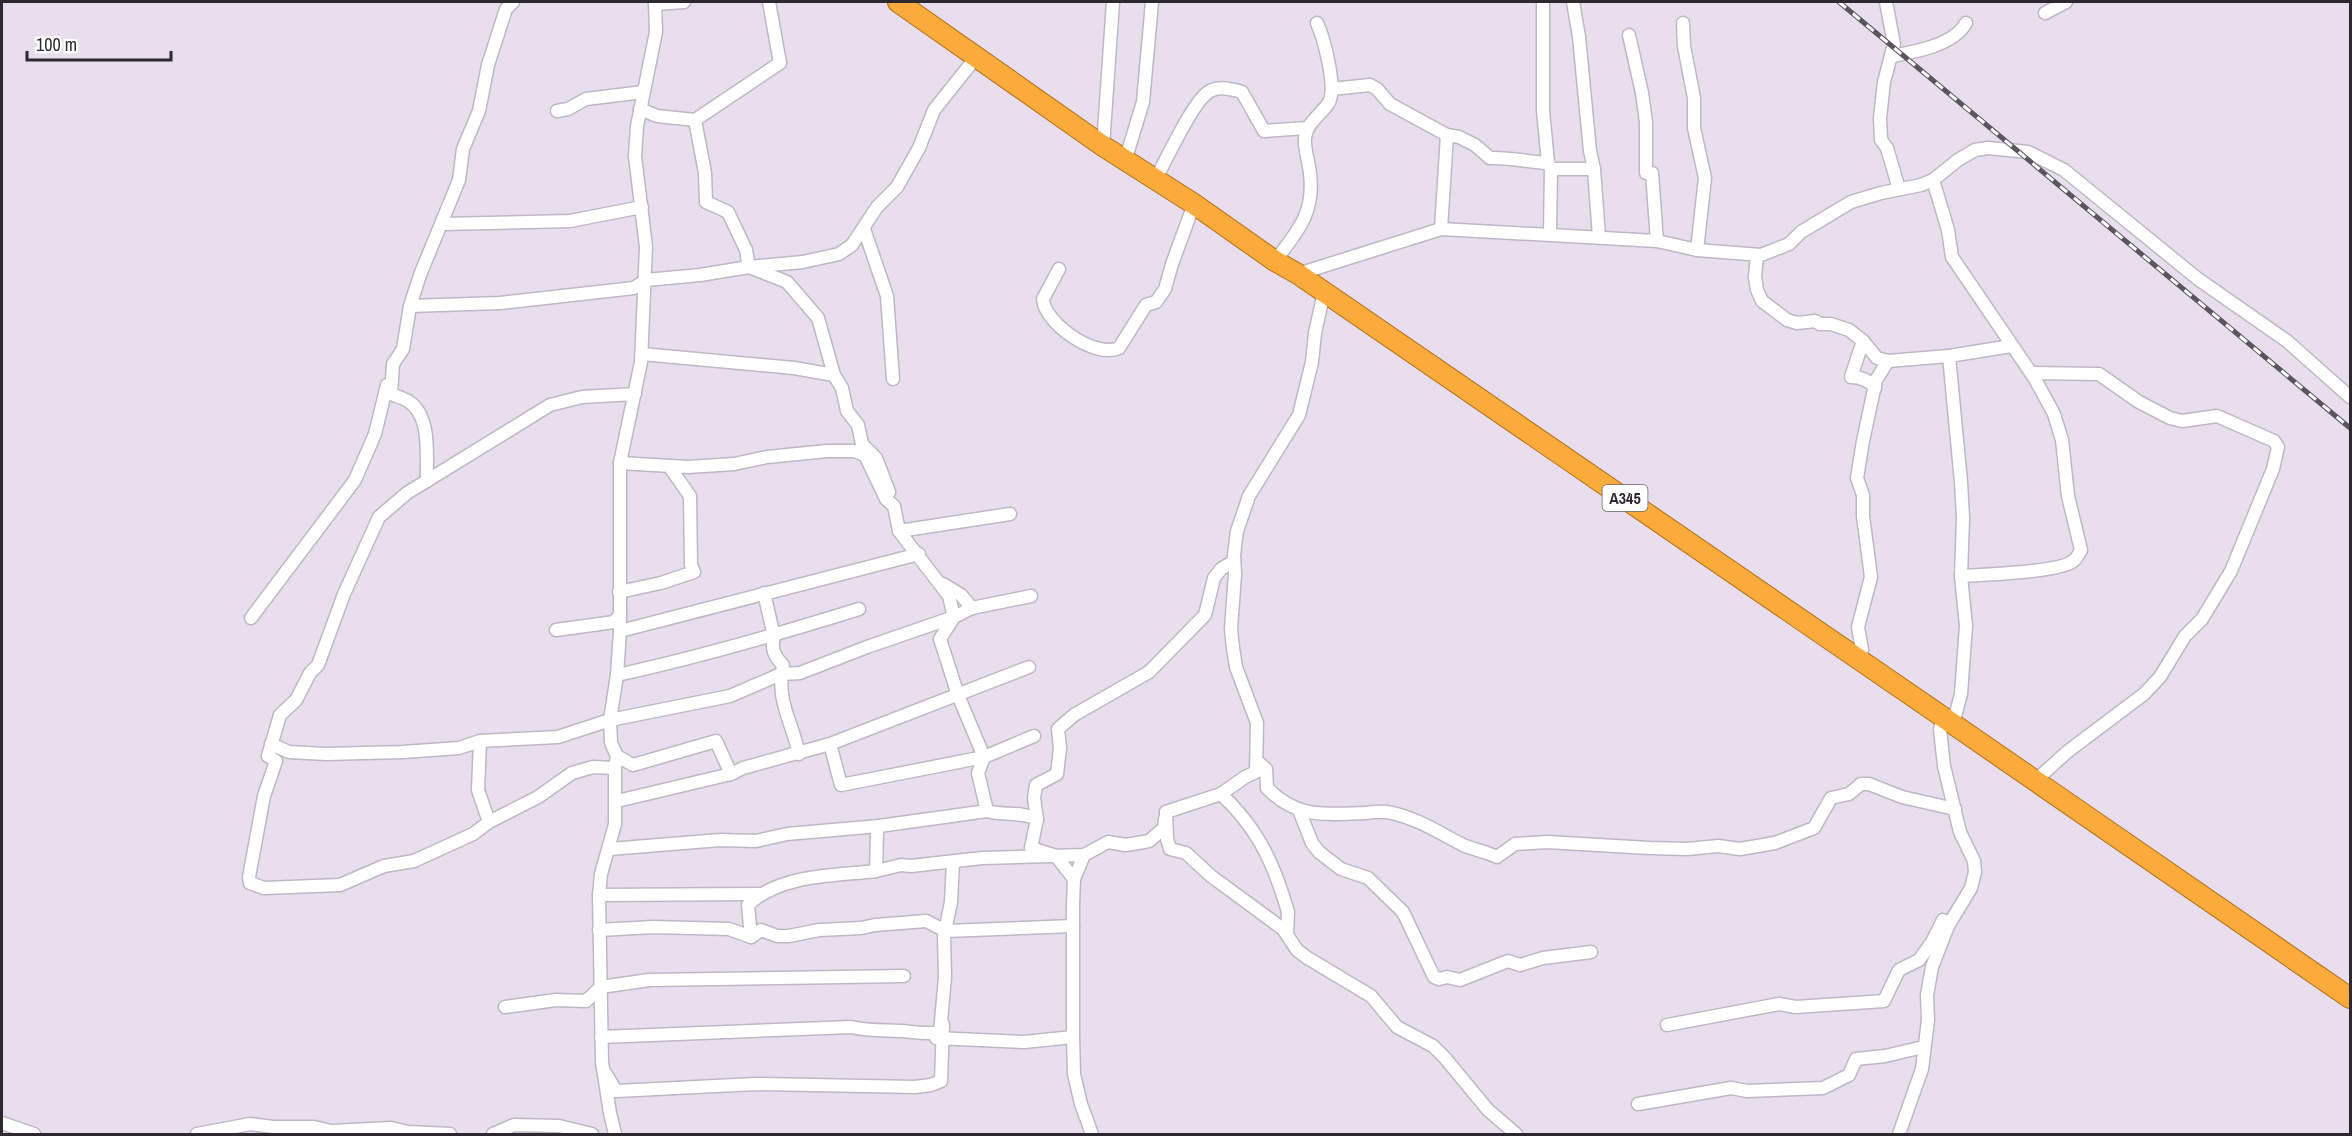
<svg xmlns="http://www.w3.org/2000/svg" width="2352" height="1136" viewBox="0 0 2352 1136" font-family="'Archivo Narrow',sans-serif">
<rect width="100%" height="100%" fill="#e8deed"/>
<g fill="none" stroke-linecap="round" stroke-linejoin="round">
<g stroke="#c0b7c5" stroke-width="15">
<g id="minor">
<polyline points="1543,2 1543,110 1548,163 1551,169 1550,234"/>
<polyline points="1573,2 1579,37 1590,151 1594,169 1599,237"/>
<polyline points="1886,2 1894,44 1884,82 1880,118 1881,140 1887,148 1899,189"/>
<polyline points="655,4 684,2"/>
<polyline points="2045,13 2066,2"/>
<polyline points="1683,23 1684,46 1694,98 1694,128 1705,178 1697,250"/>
<polyline points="1629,35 1642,93 1646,122 1646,173 1652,173 1657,241"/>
<path d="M1892,56C1915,52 1954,45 1966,23"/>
<path d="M1332,89L1370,85L1377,89L1390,104L1447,135L1459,137L1475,145L1490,158C1510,157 1528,162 1548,163"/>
<polyline points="640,109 657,116 695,120 705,173 706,202 728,212 746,250 749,267 787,282 818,318 834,375 842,388 847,411 858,425 862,444 876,458 889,492"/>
<polyline points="557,111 568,109 586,99 643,92"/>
<polyline points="695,120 780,63 769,2"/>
<polyline points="1103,146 1113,2"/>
<polyline points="1125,161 1143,102 1152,2"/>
<polyline points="1551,169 1594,169"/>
<path d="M1155,180C1166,161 1193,100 1210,91C1220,86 1231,89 1242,92L1264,131L1307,128"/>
<path d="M1933,180L1948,230L1952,257L2035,379L2054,414L2062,440L2068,496L2081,550C2079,553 2077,559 2073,561C2061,572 1981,575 1961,576"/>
<polyline points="442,224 570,221 642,207"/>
<polyline points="864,229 887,296 893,379"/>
<polyline points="1441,229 1447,135"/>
<polyline points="1757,255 1755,277 1757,290 1762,301 1787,320 1797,323 1815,321 1820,324 1831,324 1849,330 1863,341 1877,358 1888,361 1949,356 2011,346"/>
<path d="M1275,261C1297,232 1315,213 1310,174C1309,162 1304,150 1305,138C1306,124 1320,115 1328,104C1338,90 1324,39 1317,23"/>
<path d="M1059,269L1043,299C1044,323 1095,359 1119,348L1146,305L1156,302L1165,289L1172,264L1194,204"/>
<polyline points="1298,274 1441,229 1657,241 1697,250 1761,255 1789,244 1801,232 1851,202 1881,193 1921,185 1933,180 1958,160 1975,150 1988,148 2028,152 2064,170 2198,279 2287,341 2350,397"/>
<polyline points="410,306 500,303 634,288 646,280 700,275 749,267 803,262 839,254 852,245 877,207 897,187 919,148 934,110 977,56"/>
<path d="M1863,341L1851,377C1861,377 1869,380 1875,388"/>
<polyline points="642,354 794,368 834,375"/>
<polyline points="1949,356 1961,482 1963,518 1961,576 1966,626 1961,694 1953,724"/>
<polyline points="2031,373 2099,374 2139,402 2170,418 2182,421 2217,416 2274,441 2278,447 2273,469 2231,571 2202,619 2185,636 2160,677 2144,694 2067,752 2035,781"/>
<path d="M620,463L688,467L734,464L767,457L827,451H854L865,455L886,499L894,506L899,531L949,596L954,617L940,639L958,695L984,757L978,773L987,811C1004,816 1021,811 1037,819"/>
<path d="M427,481C426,456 432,416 408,401C403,398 396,396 391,394L393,364L403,349L410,306L420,275L459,180L463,149L479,111L488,65L506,9L513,2"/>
<polyline points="899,531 1010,514"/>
<polyline points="943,584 961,595 972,608"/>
<polyline points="619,592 661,583 694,572 691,565 690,496 669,466"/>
<path d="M764,593L774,636C771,649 774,656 783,665C776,702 792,721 799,754"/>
<polyline points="251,618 355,480 375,434 387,385"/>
<polyline points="556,630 614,622 620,615"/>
<polyline points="620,631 919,554"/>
<polyline points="1859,661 1862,650 1858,627 1871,577 1863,516 1863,495 1857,478 1863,441 1876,380 1888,361"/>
<path d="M617,675C699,657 779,634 859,609"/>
<polyline points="480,741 478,790 489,822"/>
<polyline points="271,744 289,752 326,754 403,752 459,748 480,741 558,737 610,720 730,696 781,674 800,673 867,647 954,617 972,608 1031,596"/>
<polyline points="830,744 841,785 984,757 1034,736"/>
<polyline points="617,756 633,765 716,741 731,774"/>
<path d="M1257,761L1266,769L1267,788C1297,819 1325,814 1365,813C1372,812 1380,811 1387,812C1415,817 1438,832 1463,845C1474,850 1485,851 1497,857L1515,844L1547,842L1649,848L1687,849L1718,846L1740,849L1775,843L1814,828L1831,798L1849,794L1861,784H1869L1902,797L1955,809"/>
<polyline points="615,768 593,767 572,773 538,797 489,822 473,834 414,861 384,866 340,885 264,888 250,883 249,877 264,796 276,761 268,756 280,715 296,700 310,673 318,665 344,594 379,517 407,493 550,405 582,397 635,394"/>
<path d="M1221,794C1255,826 1271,857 1285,902L1288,912L1287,934"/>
<polyline points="617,801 731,774 743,768 830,744 1029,667"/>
<polyline points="1299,810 1312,843 1319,852 1341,869 1368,878 1403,912 1434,977 1439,979 1447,977 1460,980 1508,961 1520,965 1543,958 1591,952"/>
<polyline points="1166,812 1221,794 1245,777 1256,772 1257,723 1236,667 1233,648 1231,629 1235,574 1234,555 1237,531 1249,496 1299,415 1312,362 1315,333 1324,292"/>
<polyline points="1166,812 1167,839 1170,849 1186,853 1211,876 1283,929 1297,950 1306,957 1371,996 1397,1027 1433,1046 1445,1058 1488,1110 1516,1134"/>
<polyline points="879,826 877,831 876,871 901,865 911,866 982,858 1084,855 1108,842 1126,845 1149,841 1164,828 1165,819"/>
<polyline points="610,849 720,840 756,841 787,834 879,826 987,811"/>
<polyline points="1084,855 1074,879 1073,904 1073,1037 1074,1074 1081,1104 1092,1134"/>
<polyline points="1074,879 1056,856 1031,848 1037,819 1034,798 1036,785 1057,774 1060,748 1058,729 1074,715 1149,672 1205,615 1214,578 1221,569 1234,561"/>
<polyline points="599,895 759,894"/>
<polyline points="599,930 653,927 729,929 751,937 761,930 777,936 789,936 819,930 861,928 875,925 926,921 946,931 1073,926"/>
<path d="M751,937L748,905C780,874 834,876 876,871"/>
<polyline points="505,1007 556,1000 586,1001 601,987 649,980 904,976"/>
<polyline points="1667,1025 1779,1004 1796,1007 1884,1001 1899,970 1919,960 1932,942 1943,920"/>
<path d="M601,1037L851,1027C868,1031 884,1030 902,1031C916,1032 926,1035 940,1032L945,977L944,936L951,902L953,862"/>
<polyline points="936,1038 1024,1042 1073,1037"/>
<polyline points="606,1074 616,1091 756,1084 915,1087 931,1085 941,1081 943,1024"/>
<polyline points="1638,1104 1731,1088 1747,1091 1823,1088 1849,1075 1856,1059 1885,1056 1919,1048 1924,1049"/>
<polyline points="2,1123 34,1134"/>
<polyline points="197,1134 250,1124 273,1127 314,1127 331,1131 391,1128 408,1132 450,1134"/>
<polyline points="493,1134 514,1125 559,1126 592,1134"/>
<polyline points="615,1134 610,1113 602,1062 599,895 601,874 615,824 615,768 617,756 611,743 610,720 617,675 620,631 620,463 641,362 646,247 635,156 637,126 656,32 655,2"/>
<polyline points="1899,1134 1922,1069 1928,1020 1927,995 1932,967 1948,926 1971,888 1975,872 1974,861 1960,832 1944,766 1940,729 1944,718"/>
</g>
</g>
<g stroke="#b26f18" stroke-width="22">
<path id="trunk" d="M898,2L1103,146L1194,204L1275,261L1298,274C1651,513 1999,757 2350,998"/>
</g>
<use href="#minor" stroke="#fff" stroke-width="12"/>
<use href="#trunk" stroke="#fbaa3c" stroke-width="20"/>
<g stroke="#5b565d" stroke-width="5">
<polyline id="rail" points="1839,2 2350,428"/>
</g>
<use href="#rail" stroke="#fff" stroke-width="3" stroke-dasharray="9" stroke-linecap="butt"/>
</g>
<g text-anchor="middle" stroke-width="4.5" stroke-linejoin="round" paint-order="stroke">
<rect fill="#fff" stroke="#6c696d" stroke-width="1.5" x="1602.5" y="485" width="45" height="26" rx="4.5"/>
<g font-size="16" font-weight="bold" fill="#2d292e">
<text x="1625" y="504">A345</text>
</g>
</g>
<rect width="2352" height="1136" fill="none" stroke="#2d292e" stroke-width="6"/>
<path d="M27 51v9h144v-9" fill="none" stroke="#2d292e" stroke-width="3"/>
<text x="36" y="51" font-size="18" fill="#2d292e" stroke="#ffffff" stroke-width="4.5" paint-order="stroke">100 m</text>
</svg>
